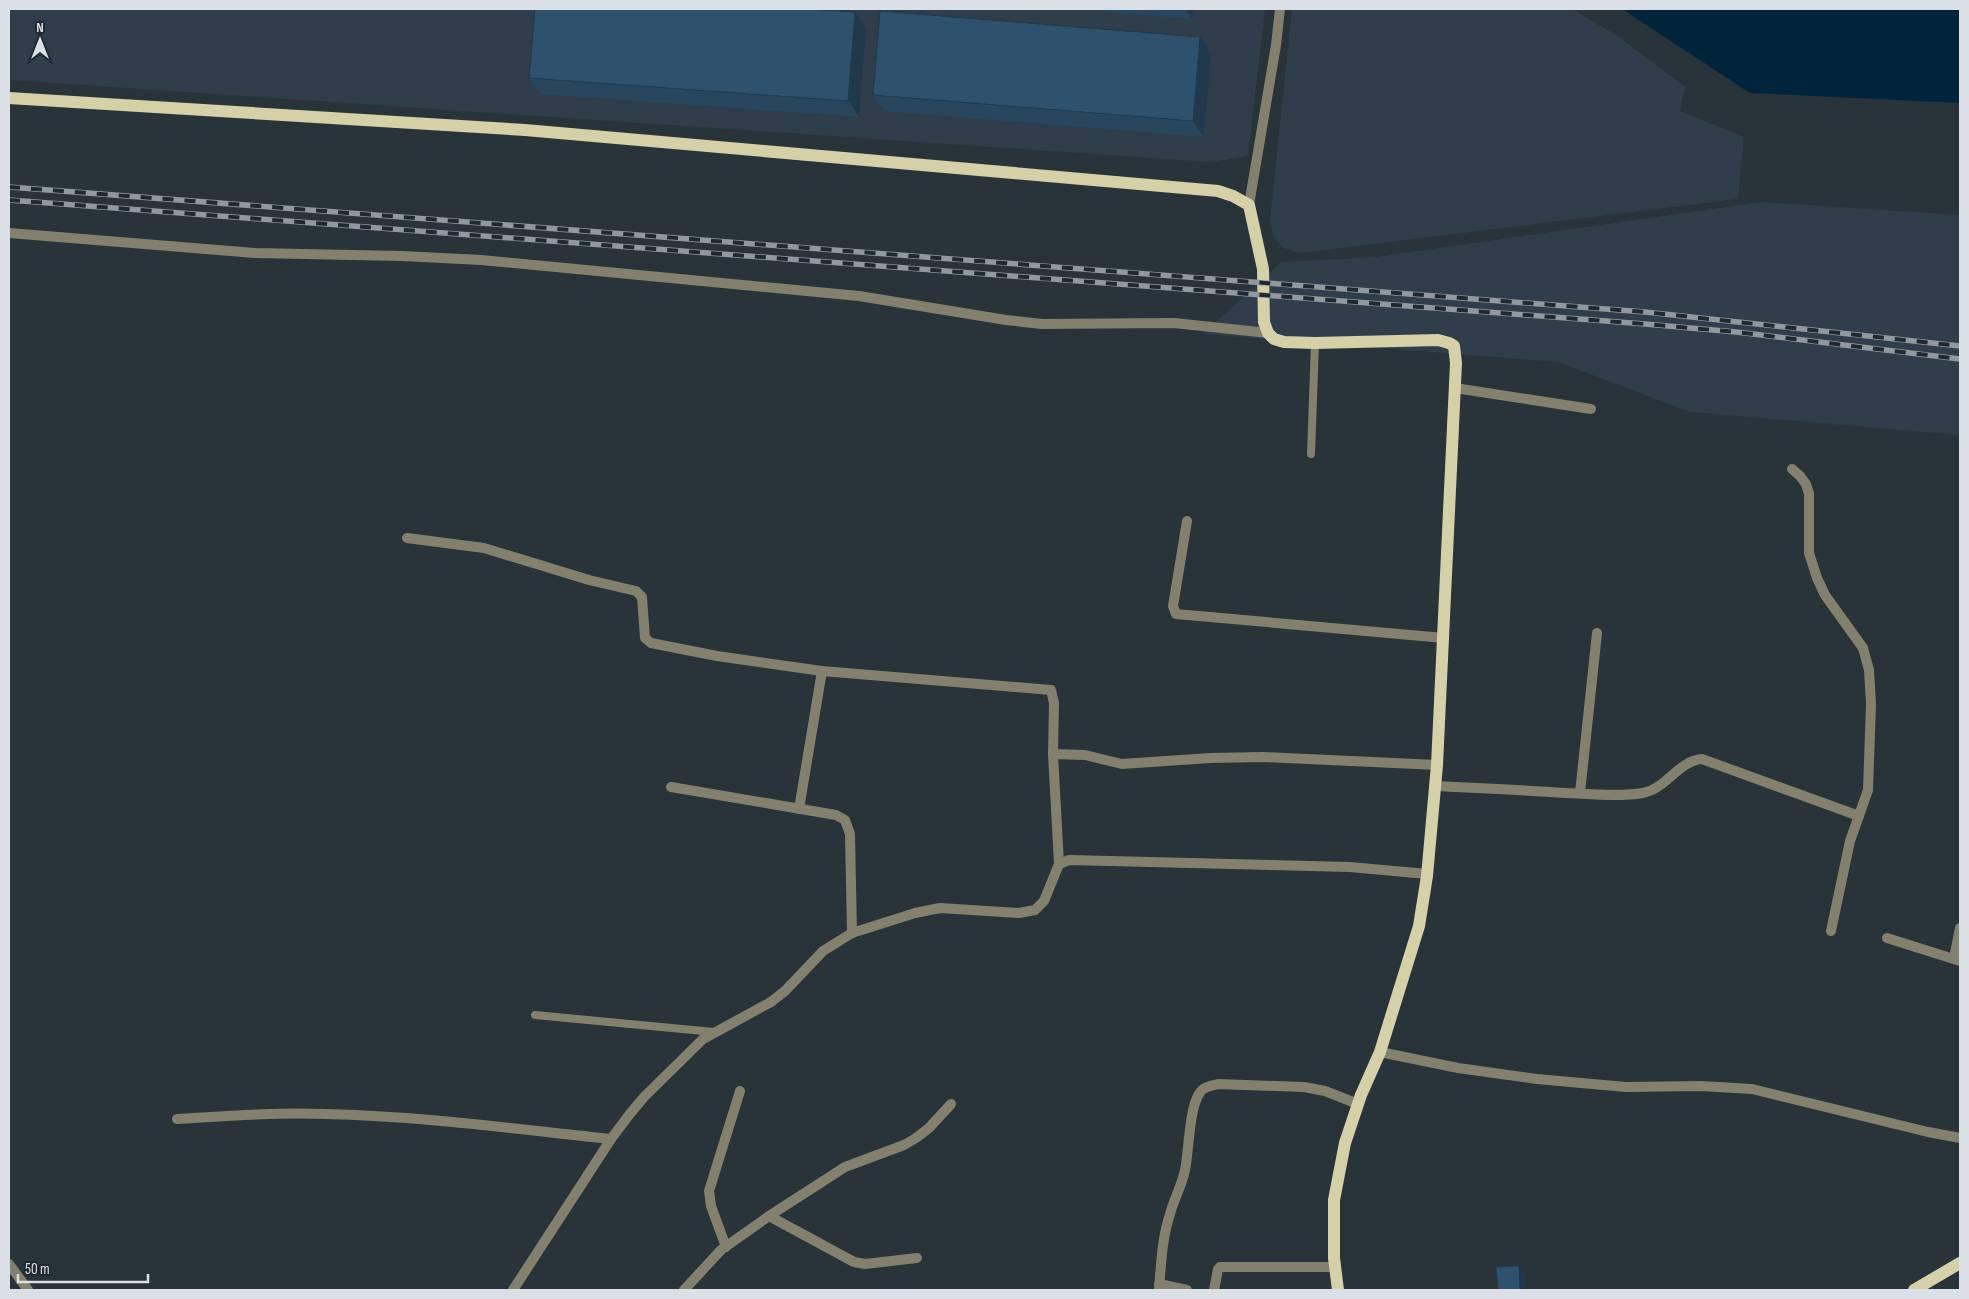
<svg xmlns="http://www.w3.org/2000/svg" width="1969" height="1299" viewBox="0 0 1969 1299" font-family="'Sofia Sans Condensed',sans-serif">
<rect width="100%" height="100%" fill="#29333a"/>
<g fill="#2f3e4a">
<polygon points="9,9 1265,9 1248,156 1211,162 9,80"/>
<polygon points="1292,9 1572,9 1616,35 1685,87 1680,111 1744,137 1738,199 1300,253 1284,248 1274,239 1270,220"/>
<polygon points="1762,202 1960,215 1960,435 1690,412 1558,362 1203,334 1281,262 1375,257"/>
</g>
<polygon fill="#00243c" points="1622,9 1960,9 1960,103 1750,93"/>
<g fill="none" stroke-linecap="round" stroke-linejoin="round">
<g stroke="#83806d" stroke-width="8">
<polyline points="1311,454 1315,343"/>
<polyline points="535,1015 714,1032"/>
</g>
<g stroke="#83806d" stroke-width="10">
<polyline points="1249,205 1276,45 1280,9"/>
<polyline points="9,233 255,253 402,256 481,260 859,296 1006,320 1042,324 1174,323 1268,333"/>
<polyline points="1455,388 1591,409"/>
<polyline points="1792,469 1800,476 1806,484 1809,494 1809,553 1817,578 1825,595 1863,648 1869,670 1871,704 1868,790 1850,841 1831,931"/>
<polyline points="1187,521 1174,600 1173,606 1176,614 1444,638"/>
<polyline points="407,538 484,548 589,580 636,591 642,597 645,638 651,643 717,656 822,671 1051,690 1054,703 1053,754 1059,864"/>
<polyline points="1053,754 1085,755 1122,764 1210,758 1263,757 1437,765"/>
<path d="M1436,786C1479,788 1523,790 1566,793C1591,794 1619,797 1643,793C1666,789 1678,761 1702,759L1859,816"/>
<polyline points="671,787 836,815 845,820 850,834 852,933"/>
<polyline points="1580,793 1597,633"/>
<polyline points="799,809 822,671"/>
<polyline points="1887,938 1960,961"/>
<polyline points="1954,958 1960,928"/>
<polyline points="1380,1052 1458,1068 1537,1079 1626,1087 1701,1086 1752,1089 1928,1132 1960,1138"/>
<path d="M177,1119C226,1116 276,1112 325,1114C421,1116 515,1129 611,1139"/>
<polyline points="769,1216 854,1262 865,1264 917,1258"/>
<polyline points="726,1247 711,1206 709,1191 740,1091"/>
<polyline points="9,1264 28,1290"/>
<polyline points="1159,1284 1187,1290"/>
<polyline points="513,1290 611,1139 629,1115 644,1097 703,1039 771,1002 785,991 823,951 852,933 915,913 940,908 1019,913 1035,910 1044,901 1059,864 1069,860 1350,867 1427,874"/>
<polyline points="684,1290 721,1250 769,1216 845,1167 904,1145 916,1138 929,1128 951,1104"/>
<path d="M1159,1290C1161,1265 1162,1238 1170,1214C1174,1199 1182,1185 1185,1170C1189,1151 1189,1110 1199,1094C1203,1087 1210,1086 1218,1084L1304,1087L1325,1091L1358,1104"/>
<polyline points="1214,1290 1218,1269 1220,1267 1335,1267"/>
</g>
<g stroke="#d5d0a8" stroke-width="12">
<polyline points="9,98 525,130 1218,191 1233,196 1249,205 1263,269 1264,322 1268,333 1274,339 1284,342 1315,343 1438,340 1449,343 1454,346 1456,363 1437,765 1427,876 1419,926 1380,1052 1361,1095 1345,1143 1334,1200 1334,1258 1338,1290"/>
<polyline points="1914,1290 1960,1263"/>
</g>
<g stroke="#91989e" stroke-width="5.5">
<g id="rail">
<polyline points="9,187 1645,312 1960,346"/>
<polyline points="9,200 1645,324 1736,332 1960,359"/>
</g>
</g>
<use href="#rail" stroke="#1f2930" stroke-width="4" stroke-dasharray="11" stroke-linecap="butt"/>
</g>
<g fill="#28475e">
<polygon points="1075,9 1193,9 1192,19"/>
<polygon points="855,12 866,28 859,117 541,94 529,78"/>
<polygon points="1211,53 1204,137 884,111 873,95"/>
</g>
<g fill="#20394c">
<polygon points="1185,9 1193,9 1192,19"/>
<polygon points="855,12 866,28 859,117 848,101"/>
<polygon points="1200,37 1211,53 1204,137 1193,121"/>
<polygon points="1519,1266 1525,1274 1526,1290 1520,1290"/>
</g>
<g fill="#2e526d" stroke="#20394c">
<polygon points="535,9 806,9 855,12 848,101 529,78"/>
<polygon points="880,11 1200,37 1193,121 873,95"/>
<polygon points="1519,1266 1520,1290 1498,1290 1496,1267"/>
</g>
<rect width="1969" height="1299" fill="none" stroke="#dae0e5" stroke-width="20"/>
<g transform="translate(40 40)" stroke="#1f2930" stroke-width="4" paint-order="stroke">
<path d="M0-4L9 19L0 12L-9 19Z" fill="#dae0e5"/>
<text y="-8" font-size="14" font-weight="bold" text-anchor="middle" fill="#dae0e5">N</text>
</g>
<path d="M18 1274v8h130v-8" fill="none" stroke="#dae0e5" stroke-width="2.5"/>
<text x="25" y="1274" font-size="15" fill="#dae0e5" stroke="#1f2930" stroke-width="4" paint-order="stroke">50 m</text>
</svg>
